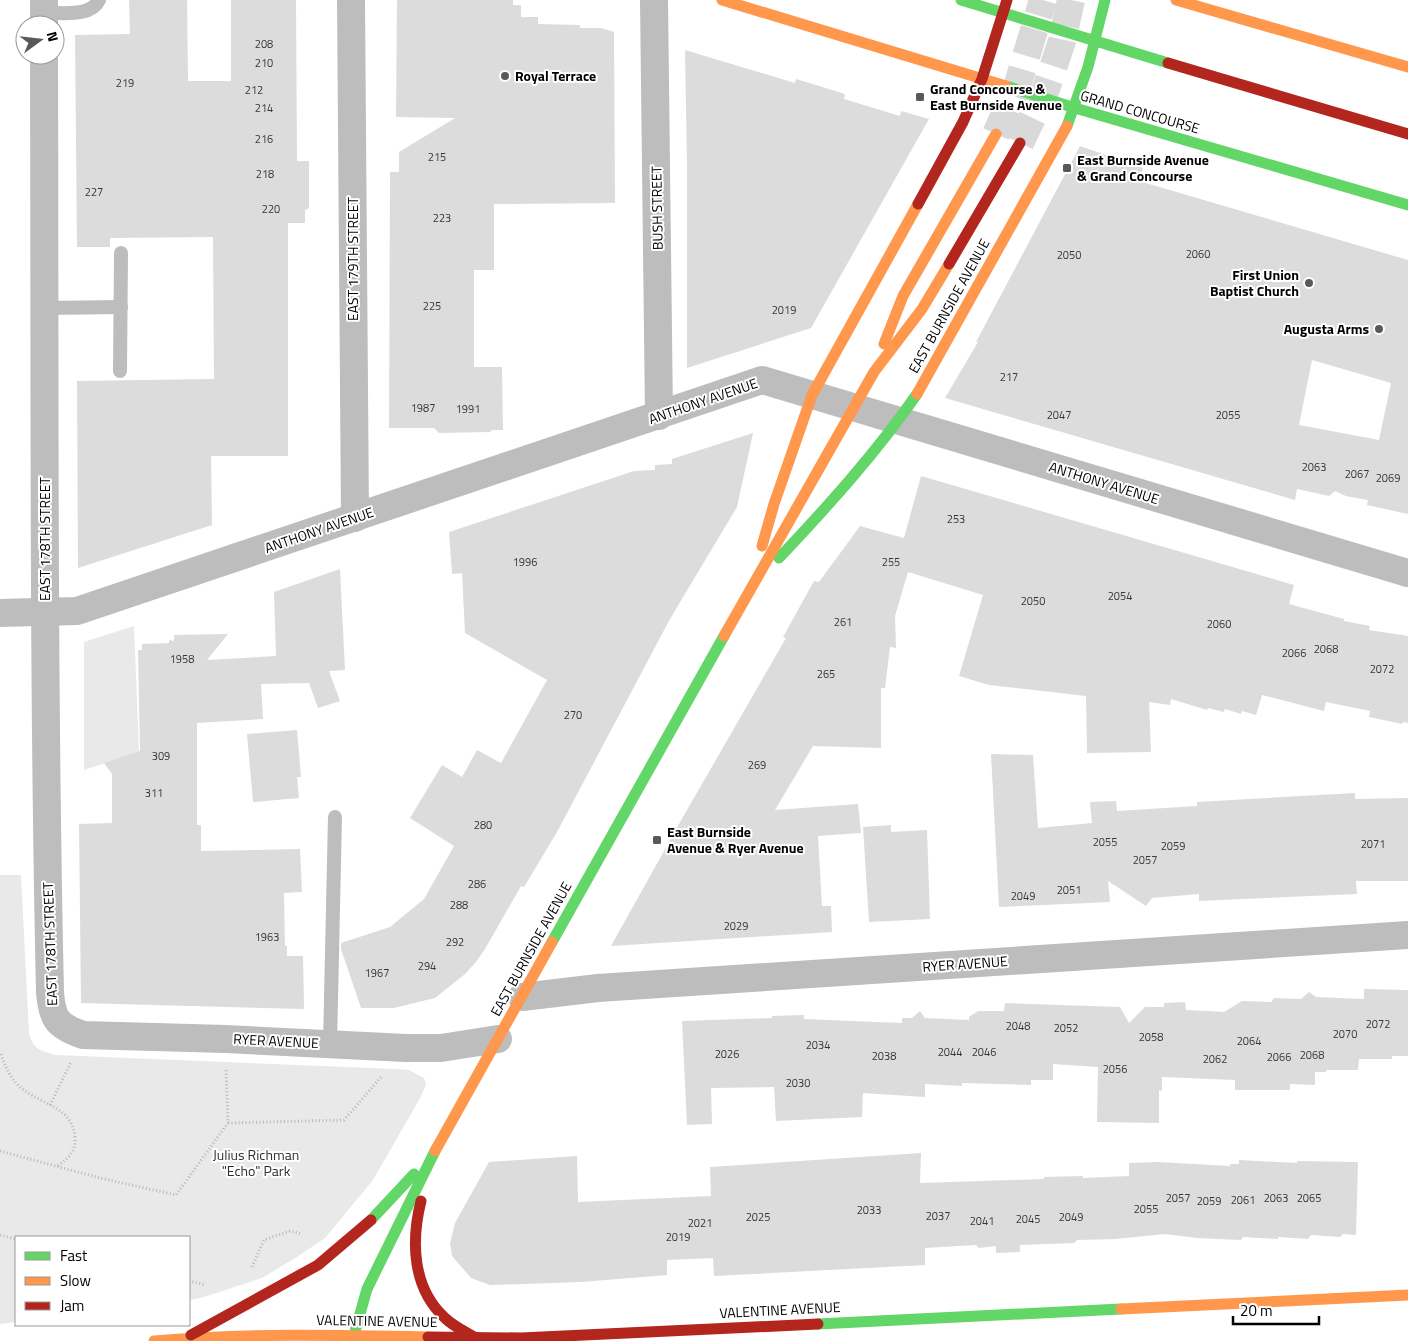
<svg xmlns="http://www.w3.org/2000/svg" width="1408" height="1341" viewBox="0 0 1408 1341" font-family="'Titillium Web',sans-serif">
<rect width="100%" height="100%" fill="#fff"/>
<g fill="#e9e9e9">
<polygon points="134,626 139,752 84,770 84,642"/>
<path d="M0,875H21L29,1034C35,1051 40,1050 56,1055L396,1069L409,1070L424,1078L426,1085L419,1100L373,1180L325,1238L297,1257L262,1278L201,1298L189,1300V1237H16V1322L0,1324Z"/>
</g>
<g fill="#dcdcdc" fill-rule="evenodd">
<polygon points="129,0 187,0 188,81 231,81 231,0 296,0 297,161 309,161 309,208 305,210 305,223 288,223 288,456 211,456 212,525 78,568 77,381 214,379 213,237 110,238 110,247 77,247 75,35 130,34"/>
<polygon points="397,0 513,0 513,5 521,5 521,17 538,17 538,24 580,25 580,28 601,28 614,32 615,203 494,204 494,270 474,270 474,367 502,367 503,430 492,430 490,432 439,433 434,428 389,428 390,172 399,172 399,152 455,118 396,117"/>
<polygon points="685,50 795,83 796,79 816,85 845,94 844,99 900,116 901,111 929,119 811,328 687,368 687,165"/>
<path d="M1080,146L1143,168L1139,181L1408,260V514L1367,505L1368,500L1346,496L1335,491L1329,496L1297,489L1295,500L945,398L978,342H976ZM1312,360L1391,383L1379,440L1299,425Z"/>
<polygon points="753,433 737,507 670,619 557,832 524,887 521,886 485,949 476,962 465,974 435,998 394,1008 361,1008 341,949 341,943 390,927 424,899 454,846 410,818 442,765 462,777 477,750 501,763 547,680 465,633 462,573 452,574 449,532 634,471 655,470 655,465 672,464 672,459"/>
<polygon points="921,476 1294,585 1289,604 1344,619 1344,621 1370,626 1369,630 1408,636 1408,723 1403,722 1402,724 1369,717 1370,711 1326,702 1324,711 1262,695 1256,715 1242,711 1241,714 1225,709 1224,712 1208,708 1207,710 1171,699 1170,705 1149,702 1151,752 1087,753 1086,696 989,685 959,676 983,595 908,572 895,616 896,648 890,647 885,688 881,688 881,748 813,746 775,810 858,804 861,833 818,836 822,906 831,906 832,932 611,946 683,817 786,638 783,637 814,581 819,582 860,526 904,538"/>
<polygon points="340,569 345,670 329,671 340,701 318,708 309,683 261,684 263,719 197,723 197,825 201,825 201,851 300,849 302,892 284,893 285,946 287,946 287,956 303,956 304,1009 81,1003 79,824 112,823 112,774 104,763 140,751 138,650 142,650 142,644 169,643 169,640 174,641 174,635 228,634 207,660 276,656 274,592"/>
<polygon points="297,730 301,777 297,777 299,798 253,802 247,734"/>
<polygon points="991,754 1033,755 1038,828 1092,823 1090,802 1116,801 1117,811 1197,806 1197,802 1355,793 1355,799 1408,798 1408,881 1356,881 1357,894 1199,901 1199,894 1152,898 1146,906 1108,881 1110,902 999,907"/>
<polygon points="891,825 891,832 927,830 930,919 869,922 863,827"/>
<polygon points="1364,989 1408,990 1408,1056 1392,1056 1392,1059 1359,1059 1358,1070 1326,1070 1326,1072 1315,1072 1315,1085 1290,1084 1290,1090 1235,1090 1235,1080 1162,1077 1162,1091 1159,1090 1159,1123 1097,1122 1098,1067 1053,1064 1053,1080 1031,1080 1031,1085 962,1083 962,1086 925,1084 925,1097 863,1093 862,1117 776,1121 774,1087 711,1088 712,1124 687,1125 682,1021 772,1018 772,1016 804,1015 804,1019 902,1023 902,1018 912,1018 920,1011 925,1018 969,1020 969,1017 978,1011 1004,1011 1005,1003 1120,1007 1129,1023 1145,1007 1164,1007 1164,1003 1185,1002 1186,1010 1224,1012 1242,1001 1271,1002 1274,998 1301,999 1309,992 1316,997 1364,999"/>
<polygon points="921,1153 920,1183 1044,1179 1044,1177 1083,1176 1083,1178 1129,1176 1129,1163 1158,1162 1230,1166 1230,1164 1239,1164 1239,1160 1297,1163 1297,1161 1358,1162 1356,1235 1343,1234 1340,1237 1311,1235 1308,1239 1278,1237 1278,1239 1243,1237 1241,1240 1197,1238 1165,1234 1116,1239 1077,1240 1074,1243 1020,1245 1020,1252 996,1253 996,1246 979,1248 976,1245 925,1248 925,1265 714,1276 713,1258 667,1260 667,1275 581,1282 490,1285 471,1278 452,1256 450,1243 455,1223 489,1162 577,1156 578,1202 711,1196 710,1167"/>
</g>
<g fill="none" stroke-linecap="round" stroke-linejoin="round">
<g stroke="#d9d9d9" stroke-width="28" stroke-dasharray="28 14" stroke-linecap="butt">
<polyline points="996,134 1017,87 1043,0"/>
<polyline points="1020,143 1046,89 1062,41 1071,0"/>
</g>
<g stroke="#b8b8b8" stroke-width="3" stroke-dasharray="1 2.5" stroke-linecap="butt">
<path d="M1,1054C5,1066 9,1076 18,1085C37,1104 73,1105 75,1138C76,1152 68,1158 58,1166"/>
<polyline points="50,1105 71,1062"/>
<polyline points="228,1123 344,1120 382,1076"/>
<polyline points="0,1151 100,1178 176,1195 228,1123 226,1068"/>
<polyline points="0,1235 16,1239"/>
<polyline points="252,1267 264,1240 290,1231 302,1234"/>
<polyline points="189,1281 206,1285"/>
</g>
<g stroke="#bdbdbd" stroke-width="14">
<path d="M44,13C61,12 90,18 99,0"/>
<polyline points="45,308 121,307"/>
<polyline points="120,371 121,253"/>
<polyline points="330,1044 335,817"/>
</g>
<g stroke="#bdbdbd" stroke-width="28">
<polyline points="44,0 44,25"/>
<polyline points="351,0 355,518"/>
<polyline points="654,0 659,416"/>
<path d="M44,55C45,367 43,680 50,992C52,1019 57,1026 83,1035L226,1039L406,1048H441L498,1039"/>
<polyline points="0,613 77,611 762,380 1408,573"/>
<polyline points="522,997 598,988 1408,935"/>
</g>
<g stroke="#63d668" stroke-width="11">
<polyline points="961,0 1168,63"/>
<polyline points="1006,86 1075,108 1408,205"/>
<polyline points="1067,126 1088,67 1105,0"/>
<path d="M779,558C828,506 876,453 917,394"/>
<polyline points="552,942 724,636"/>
<polyline points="371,1220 414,1174"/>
<polyline points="818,1324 1121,1309"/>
<polyline points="354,1335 367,1289 435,1151"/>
</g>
<g stroke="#ff974d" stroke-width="11">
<polyline points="722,0 1006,86"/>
<polyline points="1176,0 1408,67"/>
<polyline points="884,344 903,296 996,134"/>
<polyline points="917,394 1067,126"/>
<polyline points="762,546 774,504 812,395 918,204"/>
<polyline points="724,636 874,372 922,309 949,264"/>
<polyline points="435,1151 552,942"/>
<polyline points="1121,1309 1408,1295"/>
<path d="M154,1341C245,1333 337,1335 428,1337"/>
</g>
<g stroke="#b3261e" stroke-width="11">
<polyline points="1168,63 1408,134"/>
<polyline points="918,204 963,122 982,79 1007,0"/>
<polyline points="949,264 1020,143"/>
<path d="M421,1201C411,1241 412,1288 445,1318C453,1326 464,1331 474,1337"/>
<polyline points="191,1335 318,1265 371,1220"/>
<polyline points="428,1337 521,1338 818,1324"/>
</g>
</g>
<g fill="#595959" stroke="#fff" stroke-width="2">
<circle cx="505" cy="76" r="5"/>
<rect x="915" y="92" width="10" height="10" rx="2.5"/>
<rect x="1062" y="163" width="10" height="10" rx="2.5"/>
<circle cx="1309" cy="283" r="5"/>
<circle cx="1379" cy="329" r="5"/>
<rect x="652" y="835" width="10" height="10" rx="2.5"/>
</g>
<g text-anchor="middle" stroke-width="4" stroke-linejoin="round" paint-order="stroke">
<g font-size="11" fill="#373737">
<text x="264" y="48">208</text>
<text x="264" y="67">210</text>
<text x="125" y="87">219</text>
<text x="254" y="94">212</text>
<text x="264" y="112">214</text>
<text x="264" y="143">216</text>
<text x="437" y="161">215</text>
<text x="265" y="178">218</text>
<text x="94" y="196">227</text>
<text x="271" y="213">220</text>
<text x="442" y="222">223</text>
<text x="1198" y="258">2060</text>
<text x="1069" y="259">2050</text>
<text x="432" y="310">225</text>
<text x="784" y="314">2019</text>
<text x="1009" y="381">217</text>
<text x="423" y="412">1987</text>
<text x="468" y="413">1991</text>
<text x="1059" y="419">2047</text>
<text x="1228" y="419">2055</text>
<text x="1314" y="471">2063</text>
<text x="1357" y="478">2067</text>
<text x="1388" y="482">2069</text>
<text x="956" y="523">253</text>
<text x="525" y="566">1996</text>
<text x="891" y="566">255</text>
<text x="1120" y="600">2054</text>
<text x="1033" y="605">2050</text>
<text x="843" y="626">261</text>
<text x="1219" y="628">2060</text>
<text x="1326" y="653">2068</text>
<text x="1294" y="657">2066</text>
<text x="182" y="663">1958</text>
<text x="1382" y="673">2072</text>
<text x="826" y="678">265</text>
<text x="573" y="719">270</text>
<text x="161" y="760">309</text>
<text x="757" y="769">269</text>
<text x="154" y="797">311</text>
<text x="483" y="829">280</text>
<text x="1105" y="846">2055</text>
<text x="1373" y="848">2071</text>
<text x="1173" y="850">2059</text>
<text x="1145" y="864">2057</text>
<text x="477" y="888">286</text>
<text x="1069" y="894">2051</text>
<text x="1023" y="900">2049</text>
<text x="459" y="909">288</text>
<text x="736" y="930">2029</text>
<text x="267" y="941">1963</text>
<text x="455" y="946">292</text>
<text x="427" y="970">294</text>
<text x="377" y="977">1967</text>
<text x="1378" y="1028">2072</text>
<text x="1018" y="1030">2048</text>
<text x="1066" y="1032">2052</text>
<text x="1345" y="1038">2070</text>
<text x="1151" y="1041">2058</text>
<text x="1249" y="1045">2064</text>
<text x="818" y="1049">2034</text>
<text x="950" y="1056">2044</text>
<text x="984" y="1056">2046</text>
<text x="727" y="1058">2026</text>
<text x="1312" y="1059">2068</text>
<text x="884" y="1060">2038</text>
<text x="1279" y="1061">2066</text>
<text x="1215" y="1063">2062</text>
<text x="1115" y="1073">2056</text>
<text x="798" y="1087">2030</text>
<text x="1178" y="1202">2057</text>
<text x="1276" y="1202">2063</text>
<text x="1309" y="1202">2065</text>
<text x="1243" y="1204">2061</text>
<text x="1209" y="1205">2059</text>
<text x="1146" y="1213">2055</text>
<text x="869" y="1214">2033</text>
<text x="938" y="1220">2037</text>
<text x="758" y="1221">2025</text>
<text x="1071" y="1221">2049</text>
<text x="1028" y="1223">2045</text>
<text x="982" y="1225">2041</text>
<text x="700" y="1227">2021</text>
<text x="678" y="1241">2019</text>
</g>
<g font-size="14" font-weight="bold" fill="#000" stroke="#fff" text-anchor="start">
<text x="515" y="81">Royal Terrace</text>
<text x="930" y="94">Grand Concourse &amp;<tspan x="930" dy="16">East Burnside Avenue</tspan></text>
<text x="1077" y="165">East Burnside Avenue<tspan x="1077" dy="16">&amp; Grand Concourse</tspan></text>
<text x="1299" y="280" text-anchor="end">First Union<tspan x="1299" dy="16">Baptist Church</tspan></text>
<text x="1369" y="334" text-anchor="end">Augusta Arms</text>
<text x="667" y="837">East Burnside<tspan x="667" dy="16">Avenue &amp; Ryer Avenue</tspan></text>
</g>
<g font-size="14" fill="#000" stroke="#fff">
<text transform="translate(1140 112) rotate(16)" y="5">GRAND CONCOURSE</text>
<text transform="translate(657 208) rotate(-91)" y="5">BUSH STREET</text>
<text transform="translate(353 259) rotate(-90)" y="5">EAST 179TH STREET</text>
<text transform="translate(949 306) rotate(-61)" y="5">EAST BURNSIDE AVENUE</text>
<text transform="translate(703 401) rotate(-19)" y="5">ANTHONY AVENUE</text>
<text transform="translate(1104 483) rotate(17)" y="5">ANTHONY AVENUE</text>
<text transform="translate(319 530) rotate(-19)" y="5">ANTHONY AVENUE</text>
<text transform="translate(45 539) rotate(-90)" y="5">EAST 178TH STREET</text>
<text transform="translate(50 944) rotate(-92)" y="5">EAST 178TH STREET</text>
<text transform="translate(531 949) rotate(-61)" y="5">EAST BURNSIDE AVENUE</text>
<text transform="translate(965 964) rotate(-4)" y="5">RYER AVENUE</text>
<text transform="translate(276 1041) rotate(3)" y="5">RYER AVENUE</text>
<text transform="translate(780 1310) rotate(-3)" y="5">VALENTINE AVENUE</text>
<text transform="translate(377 1321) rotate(1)" y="5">VALENTINE AVENUE</text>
</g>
<g font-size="14" fill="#2e2e2e" stroke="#fff">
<text x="256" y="1160">Julius Richman<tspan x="256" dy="16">"Echo" Park</tspan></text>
</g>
</g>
<rect x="15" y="1236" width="175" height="90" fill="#ffffff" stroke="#999999"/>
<rect x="25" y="1252" width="25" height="8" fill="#63d668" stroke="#999999"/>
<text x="60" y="1261" font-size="15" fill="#000000">Fast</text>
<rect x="25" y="1277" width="25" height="8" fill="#ff974d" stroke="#999999"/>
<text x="60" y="1286" font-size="15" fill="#000000">Slow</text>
<rect x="25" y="1302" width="25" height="8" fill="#b3261e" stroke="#999999"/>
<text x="60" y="1311" font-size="15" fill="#000000">Jam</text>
<g transform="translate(40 40) rotate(75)"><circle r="24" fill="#ffffff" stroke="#999999"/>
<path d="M0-4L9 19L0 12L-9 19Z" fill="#595959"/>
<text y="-8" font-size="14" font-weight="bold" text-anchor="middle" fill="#000000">N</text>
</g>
<path d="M1233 1316v8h86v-8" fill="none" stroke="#000000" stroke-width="2.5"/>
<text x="1240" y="1316" font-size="15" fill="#000000" stroke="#ffffff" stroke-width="4" paint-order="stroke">20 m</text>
</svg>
